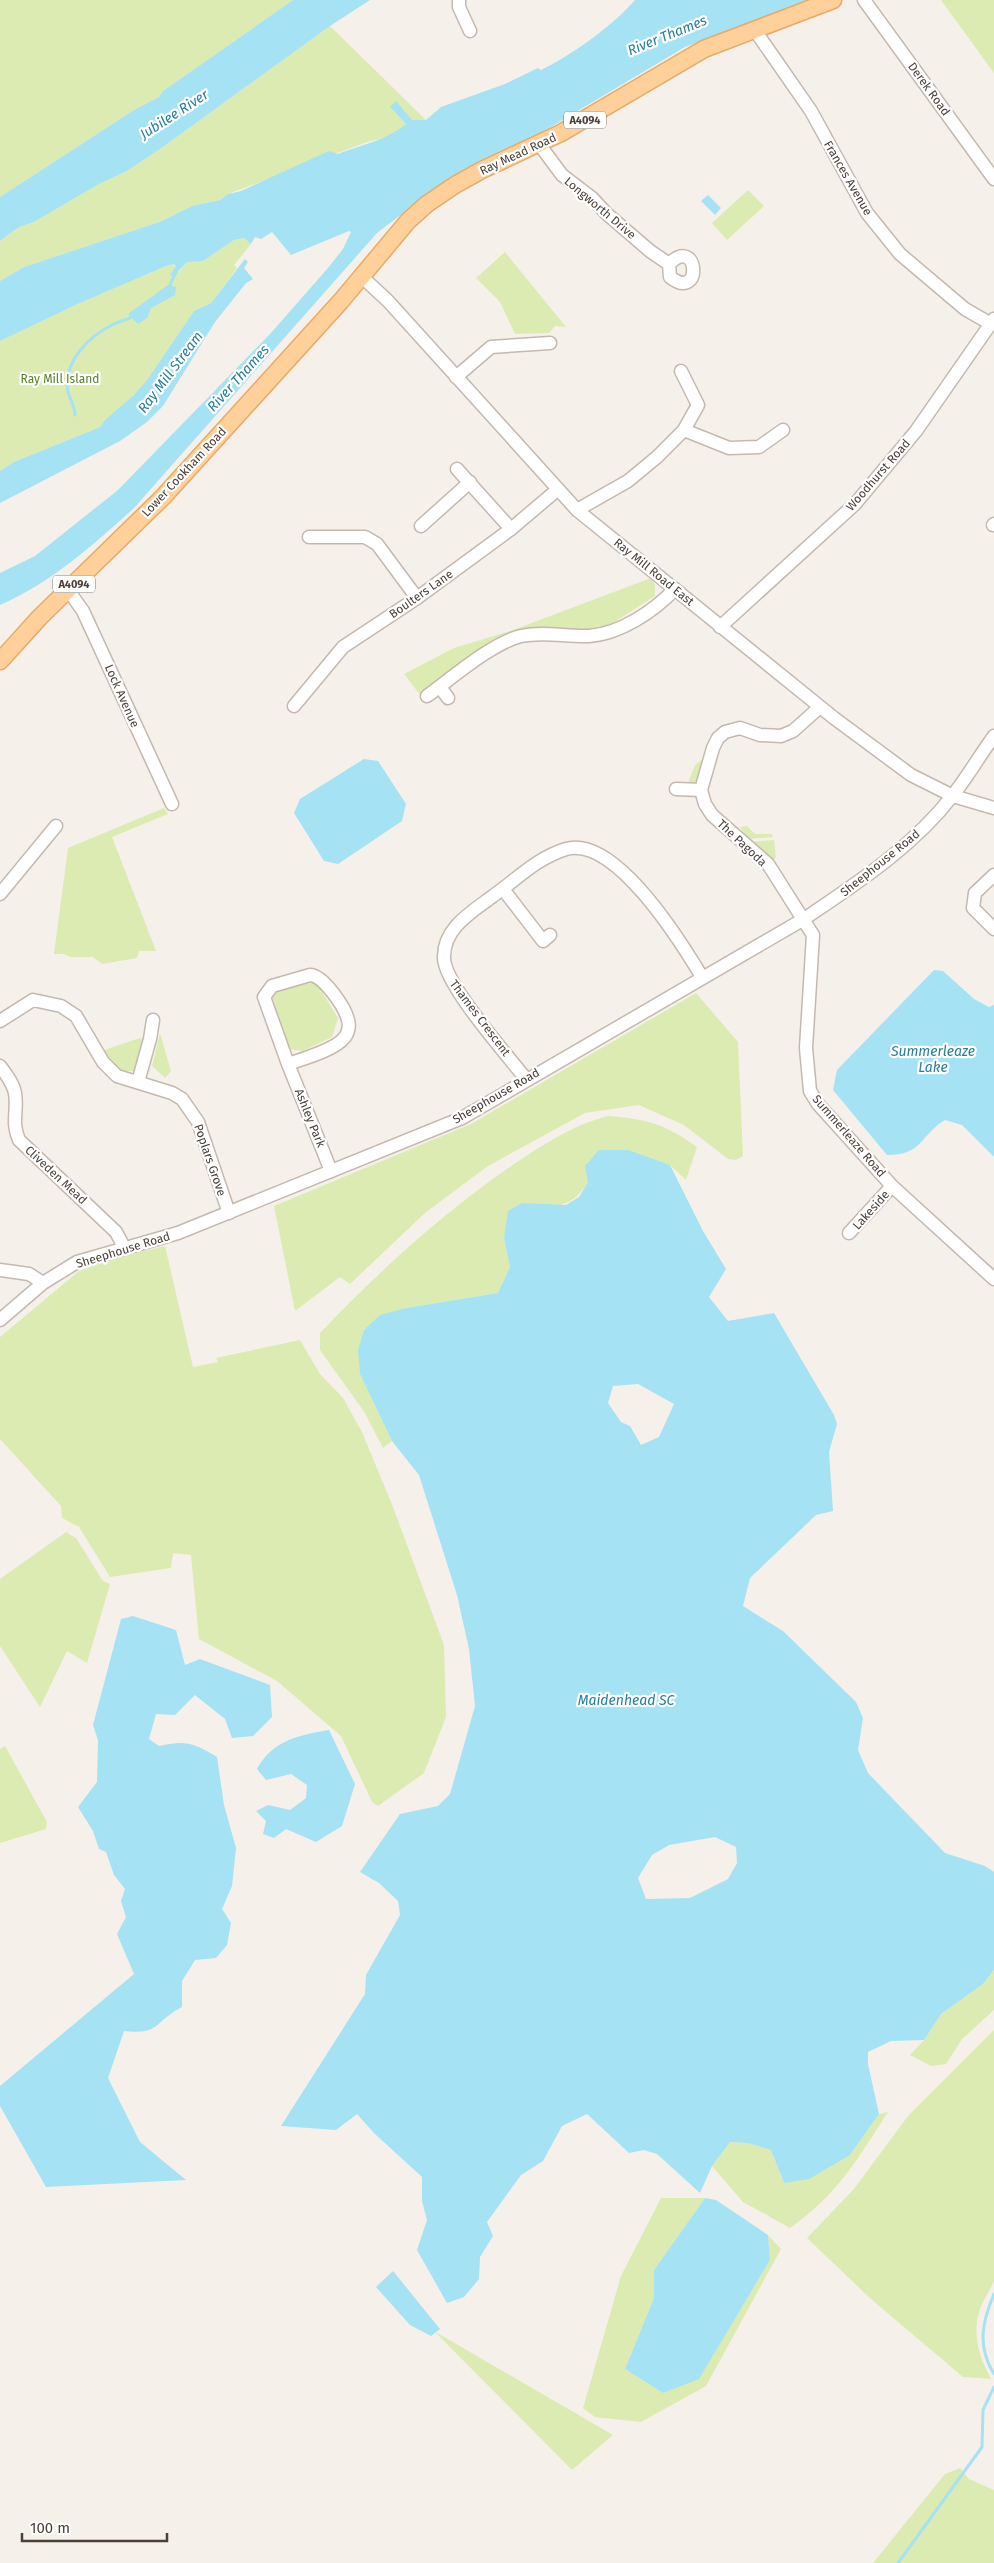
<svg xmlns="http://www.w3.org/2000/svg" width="994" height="2563" viewBox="0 0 994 2563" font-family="'Fira Sans',sans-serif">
<rect width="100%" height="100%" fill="#f6f0eb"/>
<g fill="#dcebb2">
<polygon points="0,0 293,0 163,91 159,97 134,110 0,197"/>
<polygon points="941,0 994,0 994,73"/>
<polygon points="330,26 426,120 412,120 390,107 406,124 392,136 367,142 228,194 220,200 192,206 162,221 24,267 0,281 0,241 19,227 34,222 99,184 127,171 160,149"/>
<polygon points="748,190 764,206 727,240 712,223"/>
<polygon points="244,238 251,244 234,265 237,268 211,303 194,311 147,380 125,405 105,420 100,427 14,462 0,471 0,341 80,303 166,266 173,264 176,268 173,273 180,271 187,261 203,261 234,240"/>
<polygon points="505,252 566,327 555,326 549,333 515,334 500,302 476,278"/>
<polygon points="651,578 655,585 655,596 602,630 583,631 546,627 511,635 421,696 404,674 454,648 513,630"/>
<polygon points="707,756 699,785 690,786 688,783 695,765"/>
<polygon points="164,808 168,814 112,837 156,951 139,951 137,958 102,964 93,957 70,957 64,954 54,954 68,848"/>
<polygon points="747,826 755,834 772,834 773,837 748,839 740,827"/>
<polygon points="774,840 776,858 770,861 750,842"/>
<polygon points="304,980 317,984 338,1018 332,1037 303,1051 289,1049 270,1003 274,992"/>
<polygon points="696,993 738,1042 743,1156 736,1160 728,1159 684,1125 639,1105 585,1113 488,1166 425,1213 350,1284 340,1277 295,1311 274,1206 471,1124"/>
<polygon points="160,1033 171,1071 165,1078 152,1066"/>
<polygon points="140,1038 145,1041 136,1071 121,1071 103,1055 104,1050"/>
<path d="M608,1116C647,1119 665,1124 697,1147L686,1180L670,1165L588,1182C570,1211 553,1207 522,1203L504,1238L510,1267L498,1293L406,1308L360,1374L392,1441L383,1448L365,1413L320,1350V1333C380,1270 445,1211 517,1162C546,1143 573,1125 608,1116Z"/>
<polygon points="165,1246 193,1367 218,1362 216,1358 300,1340 320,1374 343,1398 362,1432 393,1507 444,1645 446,1717 424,1773 378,1806 372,1802 341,1736 277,1681 199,1639 191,1555 173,1553 171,1568 110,1577 79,1527 62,1518 61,1506 0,1439 0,1337 79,1271 116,1258"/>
<polygon points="66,1532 76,1538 103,1581 110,1584 87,1663 67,1651 40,1707 0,1646 0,1579"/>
<polygon points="5,1746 47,1822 46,1829 0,1843 0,1749"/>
<polygon points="994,1970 994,2010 962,2039 946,2064 931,2066 910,2055 924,2040 941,2014 983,1984"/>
<path d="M994,2030V2281C989,2292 980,2305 978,2317C973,2338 981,2361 991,2379L963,2377L871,2299L807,2238L854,2189L908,2116Z"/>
<path d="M888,2112C857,2160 838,2194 790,2228L743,2202L712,2166L730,2142L748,2143L771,2150L784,2183L850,2155L879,2114Z"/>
<polygon points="661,2198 705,2198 654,2270 654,2298 625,2369 663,2393 699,2378 770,2260 768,2235 781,2249 706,2386 641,2422 595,2417 583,2408 621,2276"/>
<polygon points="434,2331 613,2435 572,2470"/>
<polygon points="960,2468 969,2479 994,2490 994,2563 873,2563 945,2474"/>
</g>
<g fill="#a5e2f4" fill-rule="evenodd">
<polygon points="293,0 370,0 330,26 160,149 127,171 99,184 34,222 19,227 0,241 0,197 134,110 159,97 163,91"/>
<path d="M635,0H813L685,47L539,134L449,178L377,233L134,508C93,545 51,583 0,605V573L35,556L118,490L270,334L328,268L343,249L351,232L349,231L291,255L272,232L261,239L255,237L251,244L244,238L234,240L203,261L187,262L174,276L170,275L176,266L173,264L166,266L80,303L0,341V281L24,267L162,221L192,206L220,200L228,194L241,191L329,151L338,154C361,145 387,140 406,124L390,107L396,101L412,120H426L441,107L505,84L538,68L541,70C569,57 615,24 635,0Z"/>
<polygon points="708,195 721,208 715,215 701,201"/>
<polygon points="245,259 248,262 244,268 253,279 246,283 215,322 163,406 147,422 120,441 0,503 0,471 14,462 100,427 105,420 133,396 147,380 194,311 211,303"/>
<polygon points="168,285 176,287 175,295 151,308 147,318 138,324 128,314"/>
<polygon points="364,759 378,761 406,804 402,821 338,864 324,861 294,813 300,799"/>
<path d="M934,970L943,971L974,999L989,1007L994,1005V1157L962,1125L945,1120C919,1136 923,1155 887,1155L833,1090L837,1070Z"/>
<path d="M599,1150H628L670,1165L703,1231L726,1269L709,1297L728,1321L774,1313L834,1415L837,1424L829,1452L833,1511L816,1515L750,1578L743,1606L783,1631L856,1702L863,1718L858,1750L868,1773L945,1853L985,1866L994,1872V1970L983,1984L941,2014L924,2040L891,2041L868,2052V2064L879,2114L850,2155L809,2179L784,2183L771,2150L748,2143L730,2142L712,2166L700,2193L657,2154L644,2150L629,2153L587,2114L562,2126L543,2161L521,2175L487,2222L493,2236L480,2257L479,2279L464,2297L447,2303L417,2250L427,2220L422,2201V2177L375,2134L357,2114L336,2130L281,2126L365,1994L366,1975L400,1915L398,1901L379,1883L360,1872L400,1814L438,1806L450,1794L475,1706L469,1649L457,1595L419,1475L392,1441L360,1374L358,1350L364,1330L380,1315L406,1308L498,1293L510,1267L504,1238L508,1211L522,1203L566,1205L579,1197L588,1182L585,1166ZM638,1384L674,1404L659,1437L641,1445L630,1426L621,1422L608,1403L613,1386ZM715,1837L736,1847L737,1863L728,1879L690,1898L646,1899L638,1878L652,1855L669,1845Z"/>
<path d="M133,1616L176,1630L185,1665L200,1659L270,1685L272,1717L253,1736L232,1738L225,1719L195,1695L175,1715L156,1714L149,1739L159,1746C187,1740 193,1743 217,1757L224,1805L236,1848L232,1886L222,1909L231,1923L227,1945L216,1958L195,1960L182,1981V2007C153,2022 161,2035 124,2031L108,2078L140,2142L186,2180L46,2187L0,2106V2086L134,1974L117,1934L126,1917L121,1901L125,1889L114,1875L106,1852L99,1849L93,1831L78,1807L97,1782L98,1740L93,1725L121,1619Z"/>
<path d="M329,1730L355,1784L342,1826L316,1842L286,1829L274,1838L263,1834L266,1821L256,1811L268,1805L290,1810L306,1798L307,1785L291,1774L266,1780L257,1769C273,1740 299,1735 329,1730Z"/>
<polygon points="705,2198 716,2200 768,2235 770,2260 699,2379 663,2393 625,2369 654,2298 654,2270"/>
<polygon points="393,2271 440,2329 431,2336 410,2325 376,2287"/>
</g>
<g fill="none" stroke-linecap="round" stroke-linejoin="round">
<g stroke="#a5e2f4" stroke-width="3">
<polyline points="169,287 176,272"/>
<path d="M75,415C75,404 67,396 67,385C67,358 90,336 112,325C119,321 127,320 134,316"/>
<path d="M994,2294C982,2322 977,2346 994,2374"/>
<polyline points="898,2563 982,2447 983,2410 994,2387"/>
</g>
<g stroke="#c5b9af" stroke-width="15">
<g id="minor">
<polyline points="459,0 459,7 470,31"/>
<polyline points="864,0 994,179"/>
<polyline points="754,29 811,111 867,213 900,254 965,309 991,324"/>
<path d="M539,144L562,175L592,198L607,214L650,251L669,264C699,234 703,303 670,277L669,264"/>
<polyline points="361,276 388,301 577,510 834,718 911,775 953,796 994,808"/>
<polyline points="681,371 698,405 684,430"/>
<polyline points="456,377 491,347 550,343"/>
<polyline points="457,469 511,529"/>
<polyline points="577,510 628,481 657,457 684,430 729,448 759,447 783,430"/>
<polyline points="993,525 994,524"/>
<polyline points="421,526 470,482"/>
<polyline points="309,537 365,537 377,544 417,598"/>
<polyline points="68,590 83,611 172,804"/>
<polyline points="720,627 855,504 916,431 994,319"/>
<polyline points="440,687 448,698"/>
<path d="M427,696C452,678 492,643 521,636C544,631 566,637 589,636C620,634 654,611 675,589"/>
<polyline points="294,706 343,647 417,598 511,529 557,490"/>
<polyline points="820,707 793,731 781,736 760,735 740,728 725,732 718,738 713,748 701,790 705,804 712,815 768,864 813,935 806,1048 810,1091 818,1104 892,1186 994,1279"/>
<polyline points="676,789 701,790"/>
<polyline points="994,875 975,893 973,908 994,929"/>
<polyline points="503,889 543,941 550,935"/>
<polyline points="0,894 56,826"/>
<path d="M310,975C323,975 345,1007 348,1020C350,1026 348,1034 344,1038C335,1050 302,1059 288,1064L264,997L272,986Z"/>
<polyline points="0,1021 33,1000 61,1006 76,1016 103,1062 117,1076 172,1093 182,1099 198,1122 229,1213"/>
<polyline points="288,1064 331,1171"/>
<path d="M0,1066C6,1074 13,1083 15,1093C18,1111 11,1122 19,1140L116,1232L124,1247"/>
<path d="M526,1079C508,1056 444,984 444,958C443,928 472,912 493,896C517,879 537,858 566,849C615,835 681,942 702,977"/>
<polyline points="138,1082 150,1039 153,1020"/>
<polyline points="849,1233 892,1186"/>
<polyline points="0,1270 29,1274 43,1283"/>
<path d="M0,1320L43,1283L77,1262L178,1233L462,1118L804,919C857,883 913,847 953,795C968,776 980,755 994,736"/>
</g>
</g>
<g stroke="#e9aa65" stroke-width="19">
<polyline id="major" points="0,661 40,617 163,497 341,301 408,221 427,204 455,185 482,170 561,133 704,49 833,0"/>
</g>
<use href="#minor" stroke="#fff" stroke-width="12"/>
<use href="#major" stroke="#ffd09a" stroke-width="16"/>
</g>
<g text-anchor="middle" stroke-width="4.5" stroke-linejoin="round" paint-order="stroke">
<g fill="#fff" stroke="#817974" stroke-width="1">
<rect x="564" y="111.5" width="42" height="17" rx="4"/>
<rect x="53" y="575.5" width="42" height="17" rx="4"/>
</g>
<g font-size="11" font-weight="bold" fill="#4b4038">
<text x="585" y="124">A4094</text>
<text x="74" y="588">A4094</text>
</g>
<g font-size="12" fill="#4b4038" stroke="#fff">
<text transform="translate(929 89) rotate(54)" y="4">Derek Road</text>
<text transform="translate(518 154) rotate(-25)" y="4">Ray Mead Road</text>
<text transform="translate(848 178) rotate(60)" y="4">Frances Avenue</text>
<text transform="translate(600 208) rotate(40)" y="4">Longworth Drive</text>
<text transform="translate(184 472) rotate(-47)" y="4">Lower Cookham Road</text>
<text transform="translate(878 475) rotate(-49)" y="4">Woodhurst Road</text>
<text transform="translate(654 572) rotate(39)" y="4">Ray Mill Road East</text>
<text transform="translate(421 594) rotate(-35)" y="4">Boulters Lane</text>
<text transform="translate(122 696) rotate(66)" y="4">Lock Avenue</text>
<text transform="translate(742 843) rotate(43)" y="4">The Pagoda</text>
<text transform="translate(880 863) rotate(-39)" y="4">Sheephouse Road</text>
<text transform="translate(480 1018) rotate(53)" y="4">Thames Crescent</text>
<text transform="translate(496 1096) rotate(-30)" y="4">Sheephouse Road</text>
<text transform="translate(310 1118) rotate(68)" y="4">Ashley Park</text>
<text transform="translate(849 1136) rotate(49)" y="4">Summerleaze Road</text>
<text transform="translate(210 1160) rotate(71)" y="4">Poplars Grove</text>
<text transform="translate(56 1175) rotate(43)" y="4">Cliveden Mead</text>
<text transform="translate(871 1210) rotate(-48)" y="4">Lakeside</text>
<text transform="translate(123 1250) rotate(-17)" y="4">Sheephouse Road</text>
</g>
<g font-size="12" fill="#598027" stroke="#fff">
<text x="60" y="383">Ray Mill Island</text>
</g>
<g font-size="14" font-style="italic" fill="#267e9a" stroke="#fff">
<text transform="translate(667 35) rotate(-22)" y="5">River Thames</text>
<text transform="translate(174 114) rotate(-33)" y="5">Jubilee River</text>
<text transform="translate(170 372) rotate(-53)" y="5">Ray Mill Stream</text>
<text transform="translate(238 378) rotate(-48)" y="5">River Thames</text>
<text x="933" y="1056">Summerleaze<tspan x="933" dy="16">Lake</tspan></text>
<text x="626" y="1705">Maidenhead SC</text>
</g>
</g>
<path d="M22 2533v8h145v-8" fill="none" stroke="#4b4038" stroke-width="2.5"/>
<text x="30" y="2533" font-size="15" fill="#4b4038" stroke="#ffffff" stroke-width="4" paint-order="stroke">100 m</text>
</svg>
